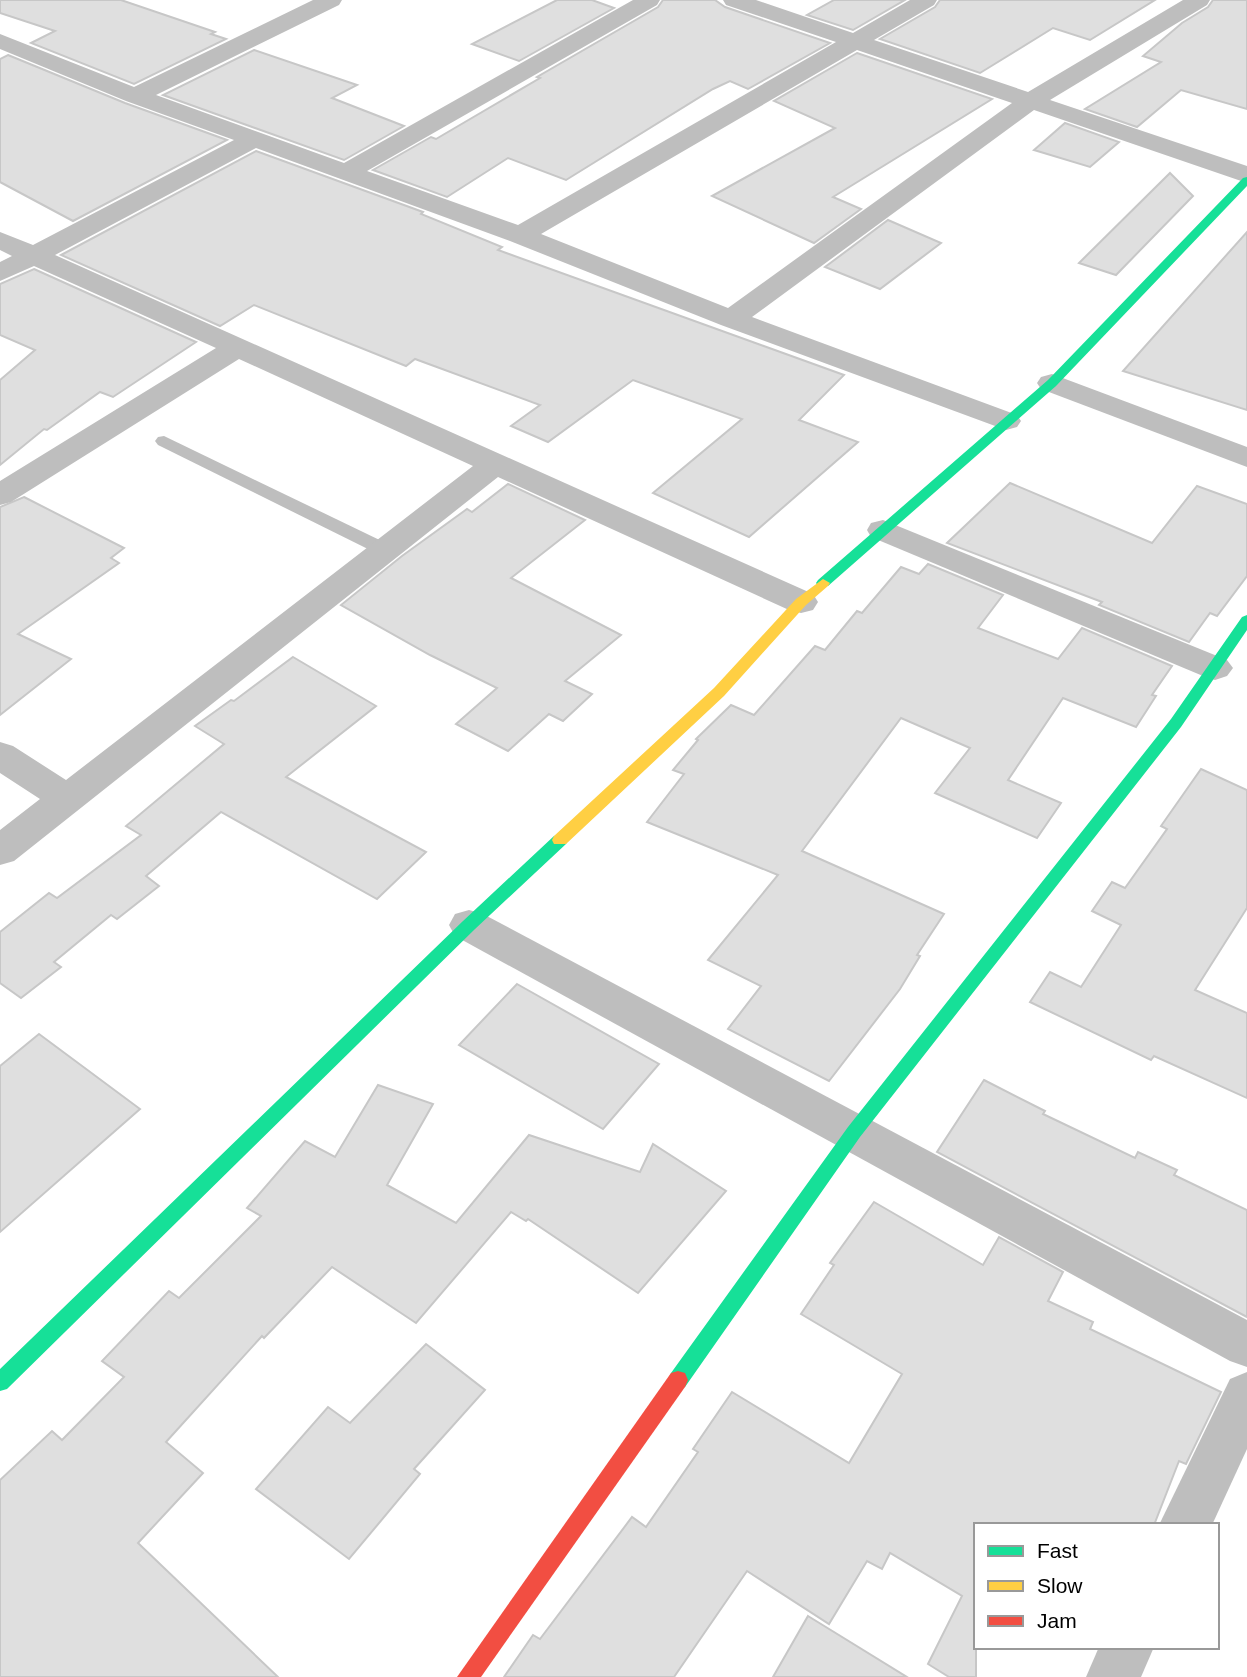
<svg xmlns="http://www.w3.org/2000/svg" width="1247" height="1677" viewBox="0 0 1247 1677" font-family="Arial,sans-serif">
<rect width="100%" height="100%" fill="#fff"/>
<g fill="#dfdfdf" stroke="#c7c7c7" stroke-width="2">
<polygon points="0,0 121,0 215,32 211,34 226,39 134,84 31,43 55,31 0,13"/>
<polygon points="557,0 592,0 614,8 519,61 472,44"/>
<polygon points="663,0 715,0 725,7 830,43 748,89 730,81 713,89 566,180 508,158 447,197 373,170 431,137 436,139 540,78 537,77 658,7"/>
<polygon points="834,0 905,0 853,30 807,15"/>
<polygon points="940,0 1155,0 1090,40 1053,28 980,73 880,39 935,7"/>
<polygon points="1213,0 1247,0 1247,109 1181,90 1137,127 1085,109 1161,62 1143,56 1182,23 1208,7"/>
<polygon points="254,50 357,85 332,98 404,126 344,160 163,95"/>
<polygon points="857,53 992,99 833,197 861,209 814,243 712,196 835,128 774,101"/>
<polygon points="8,55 125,103 227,140 73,221 0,182 0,59"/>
<polygon points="1065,123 1119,142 1090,167 1034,150"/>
<polygon points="256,151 423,212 421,214 502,247 498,250 844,375 799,420 858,442 749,537 653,493 742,419 633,380 548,442 511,426 540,405 415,359 406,366 254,305 220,326 61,255"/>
<polygon points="1170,173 1193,196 1116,275 1079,263"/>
<polygon points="888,220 941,243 880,289 825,267"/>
<polygon points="1247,232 1247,410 1123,371"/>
<polygon points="34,269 196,342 113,397 100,392 47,430 44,429 0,465 0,380 35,350 0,335 0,284"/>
<polygon points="1010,483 1152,543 1197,486 1247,504 1247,576 1217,616 1210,613 1189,642 1099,605 1102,602 947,543"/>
<polygon points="508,484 585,520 511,578 621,635 565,681 592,694 563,721 549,714 508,751 456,724 497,688 430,655 341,605 402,556 467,509 472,512"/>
<polygon points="24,497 124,548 111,558 119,563 18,634 71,659 0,715 0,507"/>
<polygon points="928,564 1003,595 978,628 1058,659 1082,628 1172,666 1152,695 1156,696 1136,727 1063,698 1008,780 1061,803 1037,838 935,793 970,748 901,718 802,851 944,914 917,955 920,956 900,989 829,1081 728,1029 761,986 708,960 778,875 647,822 684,774 673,770 698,740 696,739 731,705 754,715 815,646 825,650 857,611 862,613 901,567 919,574"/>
<polygon points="293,657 376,706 286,777 426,852 377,899 221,812 146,876 159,886 117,919 111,915 54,962 61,967 21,998 0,983 0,932 49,893 57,898 141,835 126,826 224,744 195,726 231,700 234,701"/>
<polygon points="1201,769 1247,790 1247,908 1195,990 1247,1013 1247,1098 1154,1056 1151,1060 1030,1002 1050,972 1081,987 1121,925 1092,911 1112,882 1125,888 1167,829 1161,826"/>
<polygon points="517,984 659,1064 603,1129 459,1045"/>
<polygon points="39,1034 140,1109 0,1232 0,1066"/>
<polygon points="984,1080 1045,1111 1043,1114 1135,1158 1138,1152 1177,1170 1174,1175 1247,1210 1247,1317 937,1152"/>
<polygon points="378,1085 433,1104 387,1185 456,1223 529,1135 640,1172 653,1144 726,1191 638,1293 528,1219 526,1221 511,1212 416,1323 332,1267 264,1338 262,1336 166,1442 203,1473 138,1543 278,1677 0,1677 0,1480 52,1431 62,1440 124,1377 102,1361 169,1291 179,1298 261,1216 247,1208 305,1141 335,1157"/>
<polygon points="874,1202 983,1265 999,1237 1063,1272 1048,1301 1093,1322 1090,1329 1221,1392 1186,1464 1179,1461 1154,1525 976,1525 976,1677 949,1677 928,1664 962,1596 890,1553 882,1569 867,1561 829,1624 747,1571 674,1677 504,1677 533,1635 540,1639 632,1517 646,1527 698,1452 693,1449 732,1392 849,1463 902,1374 801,1314 834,1265 830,1263"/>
<polygon points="426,1344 485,1390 414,1469 420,1474 349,1559 256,1489 328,1407 350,1423"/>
<polygon points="808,1616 907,1677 773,1677"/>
</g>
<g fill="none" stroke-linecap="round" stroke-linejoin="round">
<polygon fill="#bebebe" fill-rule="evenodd" points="164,436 392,546 395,550 392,554 378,554 158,445 155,441 158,437"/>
<g fill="#bebebe" fill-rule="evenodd">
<path d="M313,0H342L339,5L156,95L344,163L633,0H660L657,5L367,171L518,225L836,42L726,5L723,0H756L853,33L910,0H937L934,5L874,40L1028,92L1183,0H1210L1207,5L1050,100L1247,166V183L1034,110L752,317L1017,415L1021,421L1017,427L1006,430L721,325L510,241L256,148L55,255L813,594L818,602L813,610L801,613L789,610L498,477L14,861L0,865V830L40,799L0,773V742L13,746L66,780L473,466L239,359L11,502L0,505V481L216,348L34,266L0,281V262L12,256L0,250V232L33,245L234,140L126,101L0,49V34L134,87ZM857,50L1012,103L728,308L541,234Z"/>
<polygon points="1052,374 1247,447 1247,467 1041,389 1037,383 1041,377"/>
<polygon points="883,520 1227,660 1233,668 1227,676 1215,680 1203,676 871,537 867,530 871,523"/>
<polygon points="469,910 483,914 1247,1320 1247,1367 1230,1361 455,936 449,925 455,914"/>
<polygon points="1247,1372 1247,1449 1212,1525 1159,1525 1230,1379"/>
<polygon points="1099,1647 1154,1647 1141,1677 1086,1677"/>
</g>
<g fill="#16e098" fill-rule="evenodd">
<polygon points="1247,177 1247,186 1056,386 828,586 818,586 816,583 818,580 1048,380 1243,178"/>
<polygon points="1247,615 1247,630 1181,727 860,1137 685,1387 678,1389 671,1387 668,1380 671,1373 848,1127 1171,719 1242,617"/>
<polygon points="560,834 568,840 566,844 475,929 7,1389 0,1391 0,1369 463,921 554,836"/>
</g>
<polygon fill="#ffcf43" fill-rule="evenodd" points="823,579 830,583 828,586 806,605 724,696 566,844 554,844 552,840 554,836 714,688 796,599"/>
<polygon fill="#f24e42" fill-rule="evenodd" points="678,1371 685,1373 688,1380 685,1387 481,1677 457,1677 671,1373"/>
</g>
<rect x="974" y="1523" width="245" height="126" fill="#ffffff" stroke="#999999" stroke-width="2"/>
<rect x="988" y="1546" width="35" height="10" fill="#16e098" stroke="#999999" stroke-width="2"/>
<text x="1037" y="1558" font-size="21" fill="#000000">Fast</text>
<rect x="988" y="1581" width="35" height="10" fill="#ffcf43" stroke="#999999" stroke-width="2"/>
<text x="1037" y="1593" font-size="21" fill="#000000">Slow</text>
<rect x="988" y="1616" width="35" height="10" fill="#f24e42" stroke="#999999" stroke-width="2"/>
<text x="1037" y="1628" font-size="21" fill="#000000">Jam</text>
</svg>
